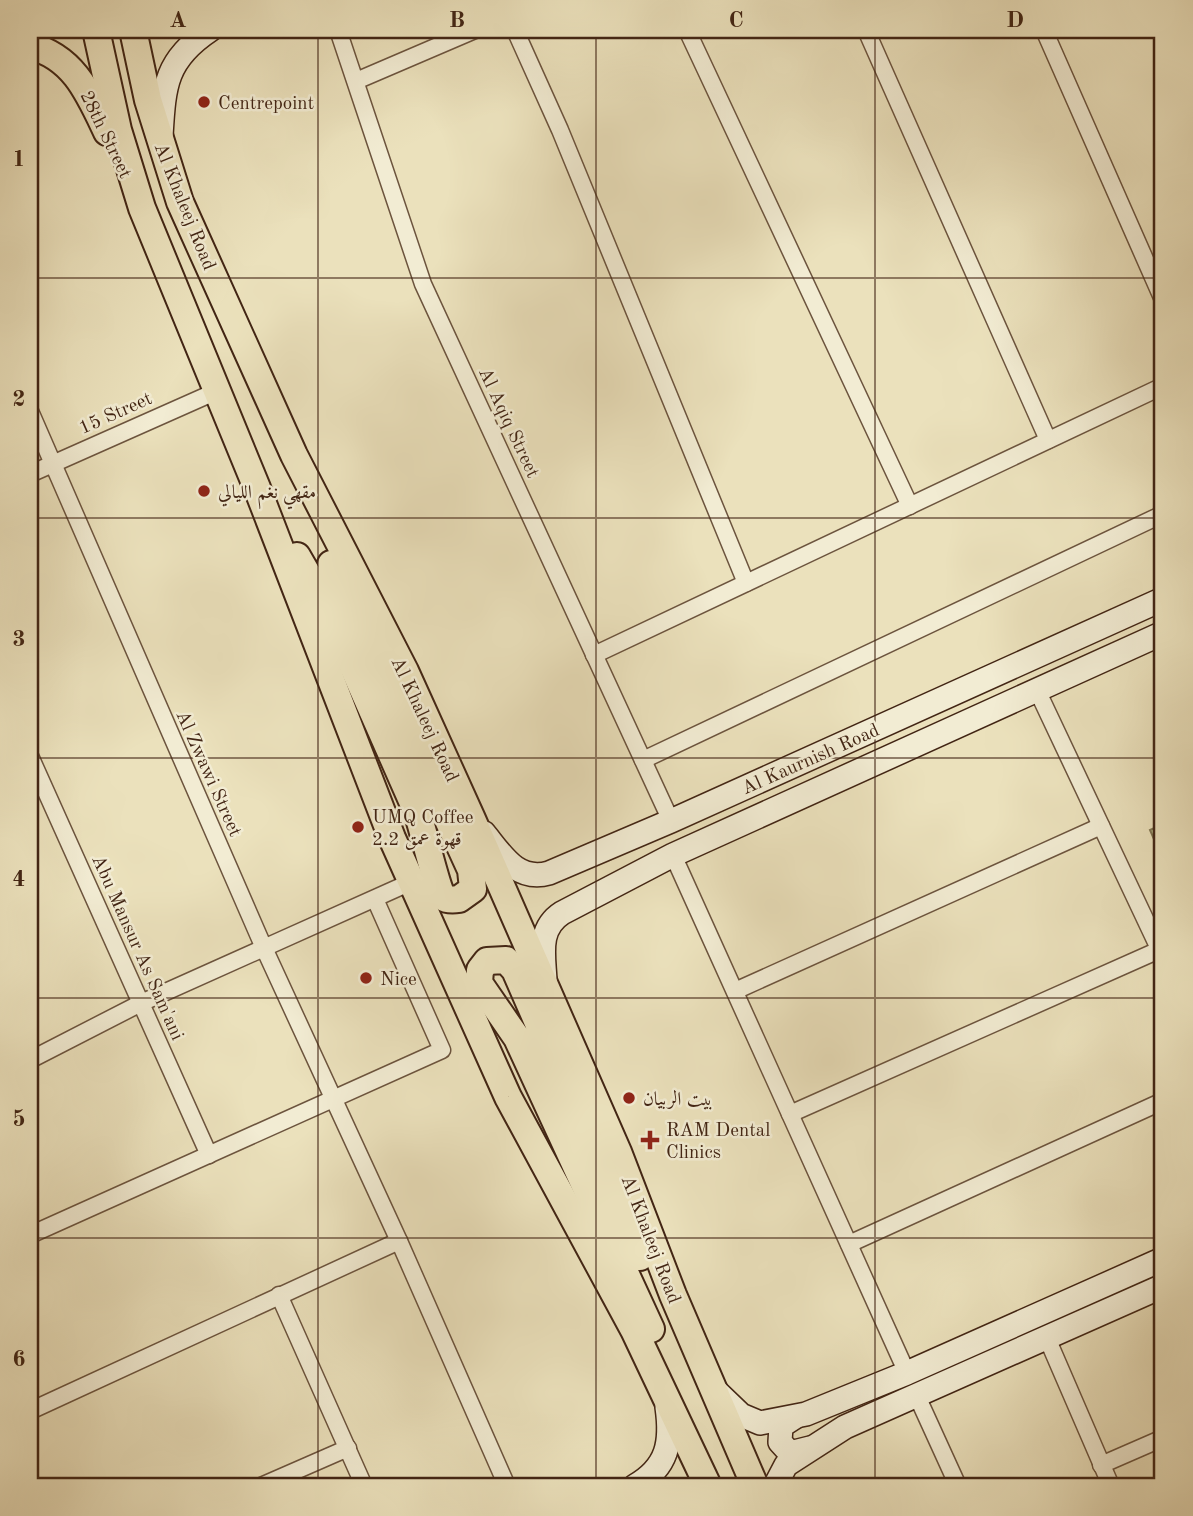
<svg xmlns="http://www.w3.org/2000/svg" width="1193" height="1516" viewBox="0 0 1193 1516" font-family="'Old Standard TT',Amiri,serif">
<rect width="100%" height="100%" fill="#ebe1bc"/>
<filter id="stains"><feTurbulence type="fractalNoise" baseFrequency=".00286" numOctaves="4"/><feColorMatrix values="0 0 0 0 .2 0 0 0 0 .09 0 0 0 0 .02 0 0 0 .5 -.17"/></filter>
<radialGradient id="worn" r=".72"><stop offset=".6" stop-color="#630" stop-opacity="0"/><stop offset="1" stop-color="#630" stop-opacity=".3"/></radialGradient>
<polygon fill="#bac28e" stroke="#7e7451" stroke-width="2" points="1163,824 1163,860 1150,830"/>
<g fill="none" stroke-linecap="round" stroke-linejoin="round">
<g stroke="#6c543e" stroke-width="19">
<g id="street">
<polyline points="338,30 423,284 671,821"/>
<polyline points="515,30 560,130 746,583"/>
<polyline points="687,30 910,506"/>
<polyline points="866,30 1048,440"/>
<polyline points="1044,30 1163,300"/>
<polyline points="356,81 475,30"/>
<polyline points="30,411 264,948 399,1241 507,1486"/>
<polyline points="30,474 217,391"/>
<polyline points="594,655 1163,386"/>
<polyline points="1037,690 1163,957"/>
<polyline points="30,756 209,1155"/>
<polyline points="643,760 1163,514"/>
<polyline points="673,855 907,1373"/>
<polyline points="735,991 1101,826"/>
<polyline points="30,1060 141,1003 411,882"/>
<polyline points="790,1114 1159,950"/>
<polyline points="30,1235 442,1050 375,899"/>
<polyline points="849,1244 1163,1101"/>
<polyline points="279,1295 364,1486"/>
<polyline points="1047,1338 1111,1486"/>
<polyline points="917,1396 958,1486"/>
<polyline points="30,1411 399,1241"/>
<polyline points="1101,1465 1163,1438"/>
<polyline points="261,1486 348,1448"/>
</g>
</g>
<g stroke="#422514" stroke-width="26">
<g id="secondary">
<path d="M161,136C164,86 165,60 210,30"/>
<path d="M484,833C502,855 517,882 549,873L671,821L1163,599"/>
<path d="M545,981C544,956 537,929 562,913L673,855L1163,633"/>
<polyline points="717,1392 741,1415 760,1423 806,1414 907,1373 1163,1259"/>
<polyline points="795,1417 781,1426 780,1442 790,1453 810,1448"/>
<path d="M635,1486C668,1467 672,1442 667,1407"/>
<polyline points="775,1486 786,1465 845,1427 1163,1286"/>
</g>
</g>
<g stroke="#422514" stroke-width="30">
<g id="primary">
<polyline points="96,30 118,130 142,208 257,488 392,838 508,1097 634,1330 708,1486"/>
<polyline points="133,30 148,100 180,202 294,455 405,671 472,819 618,1152 673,1295 755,1486"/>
<path d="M30,46C74,57 89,94 107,132"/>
<path d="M297,556L327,608L417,812C422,825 438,893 443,897C447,900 453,900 459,899L473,889L471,870L331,564"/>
<polyline points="640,1257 515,970 506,960 487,961 480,970 479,983 517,1038 651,1329"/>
</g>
</g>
<use href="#street" stroke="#f2ecd3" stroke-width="16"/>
<use href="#secondary" stroke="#f2ecd3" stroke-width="23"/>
<use href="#primary" stroke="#ebe1bc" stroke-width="26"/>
</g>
<path fill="none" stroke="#422514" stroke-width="2" stroke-opacity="0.55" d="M318,30V1486M596,30V1486M875,30V1486M30,278H1163M30,518H1163M30,758H1163M30,998H1163M30,1238H1163"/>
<g fill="#8f2418" stroke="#f2ecd3" stroke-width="2.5">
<circle cx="204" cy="102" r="7"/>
<circle cx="204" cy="491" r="7"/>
<circle cx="358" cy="827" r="7"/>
<circle cx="366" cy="978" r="7"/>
<circle cx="629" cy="1098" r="7"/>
<path d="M646.5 1129.5h7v7h7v7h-7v7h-7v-7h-7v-7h7z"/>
</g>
<g text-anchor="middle" stroke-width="5" stroke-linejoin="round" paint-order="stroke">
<g font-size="19" fill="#422514" stroke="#f2ecd3" text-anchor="start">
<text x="218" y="109">Centrepoint</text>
<text x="218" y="498">مقهي نغم الليالي</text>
<text x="372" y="823">UMQ Coffee<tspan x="372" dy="22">2.2 قهوة عمق</tspan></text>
<text x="380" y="985">Nice</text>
<text x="643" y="1105">بيت الربيان</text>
<text x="666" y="1136">RAM Dental<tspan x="666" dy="22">Clinics</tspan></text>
</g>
<g font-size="19" fill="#422514" stroke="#f2ecd3">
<text transform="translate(107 134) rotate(64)" y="7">28th Street</text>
<text transform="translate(186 206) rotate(68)" y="7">Al Khaleej Road</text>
<text transform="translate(115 412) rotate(-24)" y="7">15 Street</text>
<text transform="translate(510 422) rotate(65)" y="7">Al Aqiq Street</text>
<text transform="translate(426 719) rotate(65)" y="7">Al Khaleej Road</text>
<text transform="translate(810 758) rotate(-24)" y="7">Al Kaurnish Road</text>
<text transform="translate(210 773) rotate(66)" y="7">Al Zwawi Street</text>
<text transform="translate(139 947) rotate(66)" y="7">Abu Mansur As Sam'ani</text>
<text transform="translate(652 1239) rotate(69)" y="7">Al Khaleej Road</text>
</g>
</g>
<rect width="1193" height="1516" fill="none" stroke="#ebe1bc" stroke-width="77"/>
<rect x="38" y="38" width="1116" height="1440" fill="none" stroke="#422514" stroke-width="2.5"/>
<g font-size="23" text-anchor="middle" font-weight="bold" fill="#422514">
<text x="178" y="27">A</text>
<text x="457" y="27">B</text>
<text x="736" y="27">C</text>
<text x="1015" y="27">D</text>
<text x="19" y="166">1</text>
<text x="19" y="406">2</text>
<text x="19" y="646">3</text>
<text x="19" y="886">4</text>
<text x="19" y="1126">5</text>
<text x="19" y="1366">6</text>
</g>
<rect width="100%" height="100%" filter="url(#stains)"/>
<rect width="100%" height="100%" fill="url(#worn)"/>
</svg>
